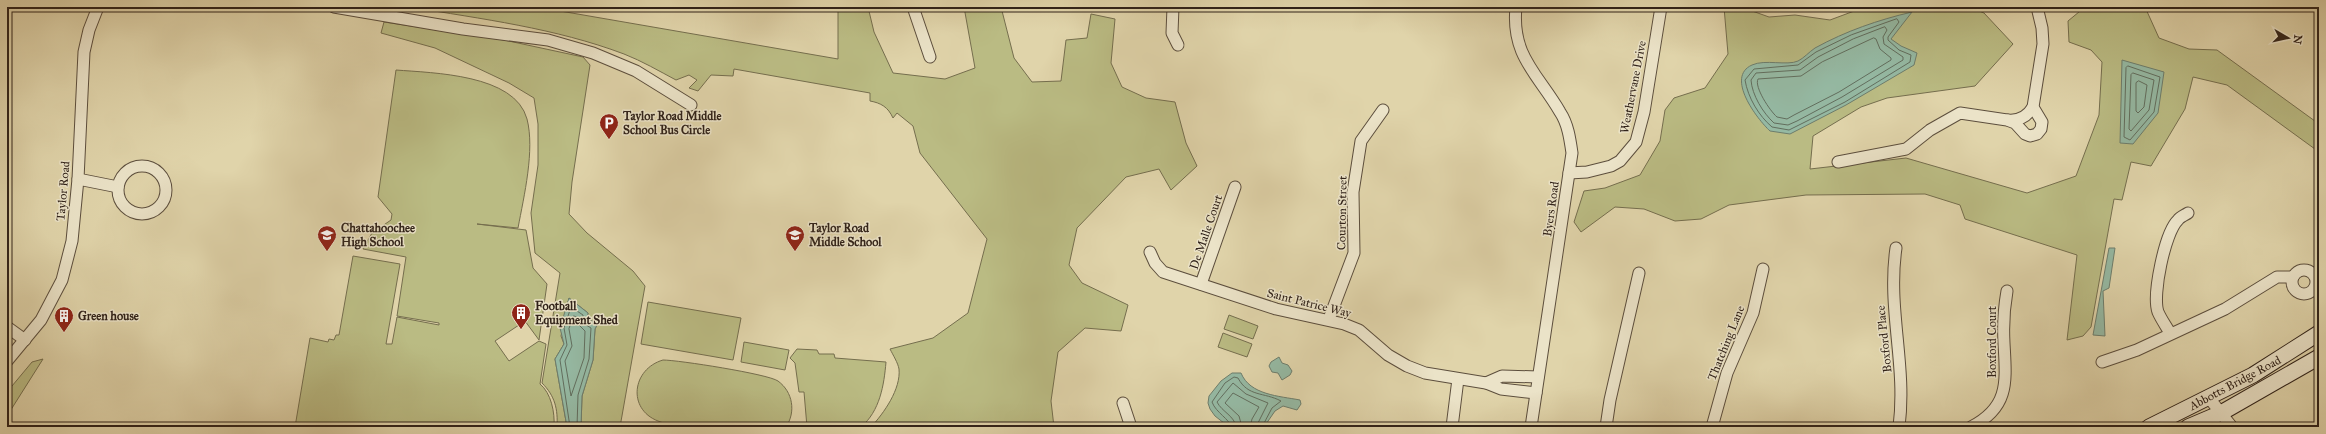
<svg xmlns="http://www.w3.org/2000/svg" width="2326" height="434" viewBox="0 0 2326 434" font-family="'IM FELL Great Primer',serif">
<rect width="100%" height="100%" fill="#e0d4aa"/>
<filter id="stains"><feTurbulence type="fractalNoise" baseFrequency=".005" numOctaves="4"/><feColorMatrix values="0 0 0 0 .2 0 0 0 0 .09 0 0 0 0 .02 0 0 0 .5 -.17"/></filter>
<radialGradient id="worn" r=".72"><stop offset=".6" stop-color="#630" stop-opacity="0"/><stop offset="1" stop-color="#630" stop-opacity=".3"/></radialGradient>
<g fill="#babb83" stroke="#756e4e">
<path d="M410,7H537L838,59V7H868L874,32L893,73L945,79L975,68L964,7H1001L1014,58L1032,82L1061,81L1066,40L1087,38L1091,14L1115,19L1111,63L1122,87L1146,98L1175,102L1186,143L1197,166L1171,190L1159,169L1126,177L1077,228L1069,265L1082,283L1128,305L1121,331L1085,328L1058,352L1051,401L1054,427H871C884,413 901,389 899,369C898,363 893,355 890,349L933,338L968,313L987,239L920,153L913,126L897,113L893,118C888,107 881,103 870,101V93L734,69L733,76L711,75L698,91L689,88L697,80L689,75L676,80C659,71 642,61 624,54C555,28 482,19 410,7Z"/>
<polygon points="1724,7 1741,7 1769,17 1795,15 1830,20 1865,7 1969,7 1984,13 2013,44 1975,86 1887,98 1861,107 1813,136 1810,169 1906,158 2027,193 2076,176 2099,115 2102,62 2091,50 2069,42 2068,21 2085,7 2145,7 2159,38 2189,49 2217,50 2319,124 2319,152 2227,85 2193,77 2185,109 2151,166 2131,162 2122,200 2114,199 2091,327 2083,336 2067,340 2077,255 1965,219 1960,205 1925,194 1806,195 1729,205 1701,219 1675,221 1644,209 1615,207 1581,232 1574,222 1584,191 1605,188 1640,175 1660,141 1665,110 1674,98 1705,88 1728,54"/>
<path d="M384,22L504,40L583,57L590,65L572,182L569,214L587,233L633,271L645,286L620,427H581L582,396L593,360L595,329L599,321H587L588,313L569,298L561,336L564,344L555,359L567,427H557C558,409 555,396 542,383L560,273L535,253L531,213L538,165V124L534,98L509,83L435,48L381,33Z"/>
<path d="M396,70C433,73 515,74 527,119C535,150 524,196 518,228L477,224L526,230L533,268L547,284L539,340L525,321L495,341L509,361L539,341L546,344L540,384C551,393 555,412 554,427H295L310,338L328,342L329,339L334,340L336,335H339L353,256L400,264L386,344H392L397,317L439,325V323L397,316L406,257L363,249L372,233L391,220L392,214L378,197Z"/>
<polygon points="648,302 741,318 733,360 641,344"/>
<polygon points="1229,315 1258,326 1253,339 1224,329"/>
<polygon points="1223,333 1252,344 1247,357 1218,347"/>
<polygon points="744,342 789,350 785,370 741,362"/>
<path d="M797,349L817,350L819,354H834L835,358L886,362C884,385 880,411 861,427H807L804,392H799L795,363L790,358Z"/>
<polygon points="43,359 7,416 7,392 32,362"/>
<path d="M663,360C678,360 768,374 778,381C793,392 796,412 786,427C754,427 685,433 658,421C627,409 632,369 663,360Z"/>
</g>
<g fill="#95b9a3" stroke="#6d7d6c">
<path d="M1912,12L1891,39L1901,46L1917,53L1914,65L1846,105L1790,134L1770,131C1757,119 1725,77 1752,65C1765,59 1787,66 1798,61C1804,58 1809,52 1815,48C1846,31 1878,20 1912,12Z"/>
<polygon points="2122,60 2164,72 2158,113 2133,144 2120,143"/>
<polygon points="2109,248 2115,248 2109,288 2103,291 2105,336 2093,335"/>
<polygon points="569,298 588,313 587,321 599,321 595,329 593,360 582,396 581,427 567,427 555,359 564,344 560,328"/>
<polygon points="1279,357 1282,363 1288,365 1292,371 1290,375 1282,380 1278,373 1272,372 1269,366 1271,362"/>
<path d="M1232,373H1241C1250,395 1279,396 1300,400L1301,404L1297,410L1283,406L1275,411L1264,427H1229L1215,416L1210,409L1208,403L1209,396L1221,381Z"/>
</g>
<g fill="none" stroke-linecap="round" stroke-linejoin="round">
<g stroke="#626e5e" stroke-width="1">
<path d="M1897,19L1899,22L1888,37V40L1899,50L1911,55L1910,62L1845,102L1789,130L1772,127C1759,116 1748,98 1745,80L1754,69L1798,65L1816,52L1851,35Z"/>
<path d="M1885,27L1887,30L1883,37L1884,44L1903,57V60L1842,97L1797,121L1788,125L1774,123C1763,113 1752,95 1751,80L1756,73L1800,70L1818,57L1853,39Z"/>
<path d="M1874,38L1876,39L1880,49L1891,58V60L1839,92L1794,115L1787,119L1777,117C1770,111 1754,87 1758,79L1801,76L1822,62Z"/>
<polygon points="2128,66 2160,77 2154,112 2130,140 2124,137 2126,68"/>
<polygon points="2133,73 2154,80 2149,110 2131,131 2129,129 2131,75"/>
<polygon points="2139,81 2147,85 2144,107 2138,113 2136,111 2136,83"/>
<polygon points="574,316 578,318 579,325 585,331 584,358 571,396 565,361 572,346 569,329"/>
<polyline points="570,427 560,360 567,345 564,328 571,307 583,315 583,323 591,328 589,359 578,395 577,427"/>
<path d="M1231,427C1230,419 1216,413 1212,402L1225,383L1234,377L1238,378C1248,397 1264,392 1281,401L1272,408L1262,427"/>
<path d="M1236,427C1235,416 1222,412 1217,402L1233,383L1246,394L1268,403L1256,427"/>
<polyline points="1242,427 1239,416 1225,403 1233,393 1259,407 1252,419 1250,427"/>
</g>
<g stroke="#5c4e3d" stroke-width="13">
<g id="street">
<polyline points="334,7 463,29 548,40 593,53 636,71 691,105"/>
<polyline points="913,7 930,57"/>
<polyline points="1173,7 1172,33 1178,45"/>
<path d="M1516,7C1511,56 1538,74 1560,112C1568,124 1570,139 1572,153L1531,427"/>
<path d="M2008,120C2019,121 2027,117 2033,107"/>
<polyline points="1838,162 1906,149 1930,130 1960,113 2007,120 2015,123 2025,134 2030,136 2037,134 2041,129 2042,122 2033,107 2043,44 2042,28 2037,7"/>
<circle cx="142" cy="190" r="24"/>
<polyline points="1569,173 1587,172 1611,166 1620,161 1636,142 1644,112 1661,7"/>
<polyline points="78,179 118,187"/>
<path d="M1896,248C1887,309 1907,365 1899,427"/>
<polyline points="1150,252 1155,263 1163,272 1276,309 1344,324 1359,330 1388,355 1407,366 1425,373 1486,383 1501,389 1536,393"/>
<circle cx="2304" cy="282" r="12"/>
<polyline points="1201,284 1235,187"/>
<polyline points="1329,319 1354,253 1353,192 1361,141 1383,110"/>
<polyline points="7,327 25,340"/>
<path d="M2170,333C2166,326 2161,319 2158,312C2152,295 2165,232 2178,220C2180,217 2185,215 2188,213"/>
<polyline points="7,361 41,320 62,280 72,241 78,179 84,52 89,30 98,7"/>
<polyline points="2102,362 2137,350 2225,309 2277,277 2293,277"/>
<polyline points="1486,383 1502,376 1538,377"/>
<polyline points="2209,398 2232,427"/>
<polyline points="1123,403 1131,427"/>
<polyline points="1452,427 1458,379"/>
<polyline points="1606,427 1610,400 1639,273"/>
<polyline points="1712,427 1727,373 1753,313 1763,269"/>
<path d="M1971,427C2010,407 2006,381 2004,343C2003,325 2004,308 2007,291"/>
</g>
</g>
<g stroke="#302219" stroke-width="17">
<g id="secondary">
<polyline points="2149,427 2253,375 2319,333"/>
<polyline points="2188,427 2221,413 2319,357"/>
</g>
</g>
<use href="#street" stroke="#ebe3c8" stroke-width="11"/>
<use href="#secondary" stroke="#ebe3c8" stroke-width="15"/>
</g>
<defs>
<g id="parking-pin" transform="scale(1)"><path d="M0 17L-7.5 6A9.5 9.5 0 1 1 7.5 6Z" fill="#8f2418" stroke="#ebe3c8"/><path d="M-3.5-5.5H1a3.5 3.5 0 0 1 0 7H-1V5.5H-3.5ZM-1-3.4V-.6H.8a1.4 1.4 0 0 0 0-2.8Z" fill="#fff"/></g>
<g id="school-pin" transform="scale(1)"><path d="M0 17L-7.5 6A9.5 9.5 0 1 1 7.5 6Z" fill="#8f2418" stroke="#ebe3c8"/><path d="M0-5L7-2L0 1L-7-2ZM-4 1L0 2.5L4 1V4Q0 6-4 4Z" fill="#fff"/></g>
<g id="building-pin" transform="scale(1)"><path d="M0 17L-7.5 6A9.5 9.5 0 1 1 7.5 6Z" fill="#8f2418" stroke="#ebe3c8"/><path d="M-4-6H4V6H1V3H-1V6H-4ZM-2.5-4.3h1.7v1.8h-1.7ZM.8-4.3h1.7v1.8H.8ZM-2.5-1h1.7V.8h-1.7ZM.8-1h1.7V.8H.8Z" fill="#fff"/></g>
</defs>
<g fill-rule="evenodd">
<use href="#parking-pin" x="609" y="123"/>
<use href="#school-pin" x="327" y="235"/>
<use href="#school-pin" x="795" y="235"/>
<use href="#building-pin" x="521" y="313"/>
<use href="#building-pin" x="64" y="316"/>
</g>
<g text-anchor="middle" stroke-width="3" stroke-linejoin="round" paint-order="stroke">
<g font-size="12" fill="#302219" stroke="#ebe3c8">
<text transform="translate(1633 87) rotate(-79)" y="4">Weathervane Drive</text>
<text transform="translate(63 191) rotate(-85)" y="4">Taylor Road</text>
<text transform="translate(1551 209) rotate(-82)" y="4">Byers Road</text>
<text transform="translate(1342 213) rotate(-89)" y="4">Courton Street</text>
<text transform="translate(1206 232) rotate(-71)" y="4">De Malle Court</text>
<text transform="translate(1309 303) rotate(14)" y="4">Saint Patrice Way</text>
<text transform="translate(1884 339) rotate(-96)" y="4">Boxford Place</text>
<text transform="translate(1992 342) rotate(-90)" y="4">Boxford Court</text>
<text transform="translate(1726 343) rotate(-68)" y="4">Thatching Lane</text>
<text transform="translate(2235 383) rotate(-28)" y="4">Abbotts Bridge Road</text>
</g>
<g font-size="12" font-weight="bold" fill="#302219" stroke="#ebe3c8" text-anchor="start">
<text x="623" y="120">Taylor Road Middle<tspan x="623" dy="14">School Bus Circle</tspan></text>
<text x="341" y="232">Chattahoochee<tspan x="341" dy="14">High School</tspan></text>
<text x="809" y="232">Taylor Road<tspan x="809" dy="14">Middle School</tspan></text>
<text x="535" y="310">Football<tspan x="535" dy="14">Equipment Shed</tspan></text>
<text x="78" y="320">Green house</text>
</g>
</g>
<rect width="2326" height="434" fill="none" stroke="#e0d4aa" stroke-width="24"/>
<rect x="8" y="8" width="2310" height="418" fill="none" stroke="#302219" stroke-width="2"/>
<rect x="12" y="12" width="2302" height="410" fill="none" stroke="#302219"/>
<g transform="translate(2288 38) rotate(99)" stroke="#ebe3c8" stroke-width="3" paint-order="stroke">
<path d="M0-3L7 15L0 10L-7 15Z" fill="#302219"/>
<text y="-6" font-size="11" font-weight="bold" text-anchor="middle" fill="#302219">N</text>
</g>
<rect width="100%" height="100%" filter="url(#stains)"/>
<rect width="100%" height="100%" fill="url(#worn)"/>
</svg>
